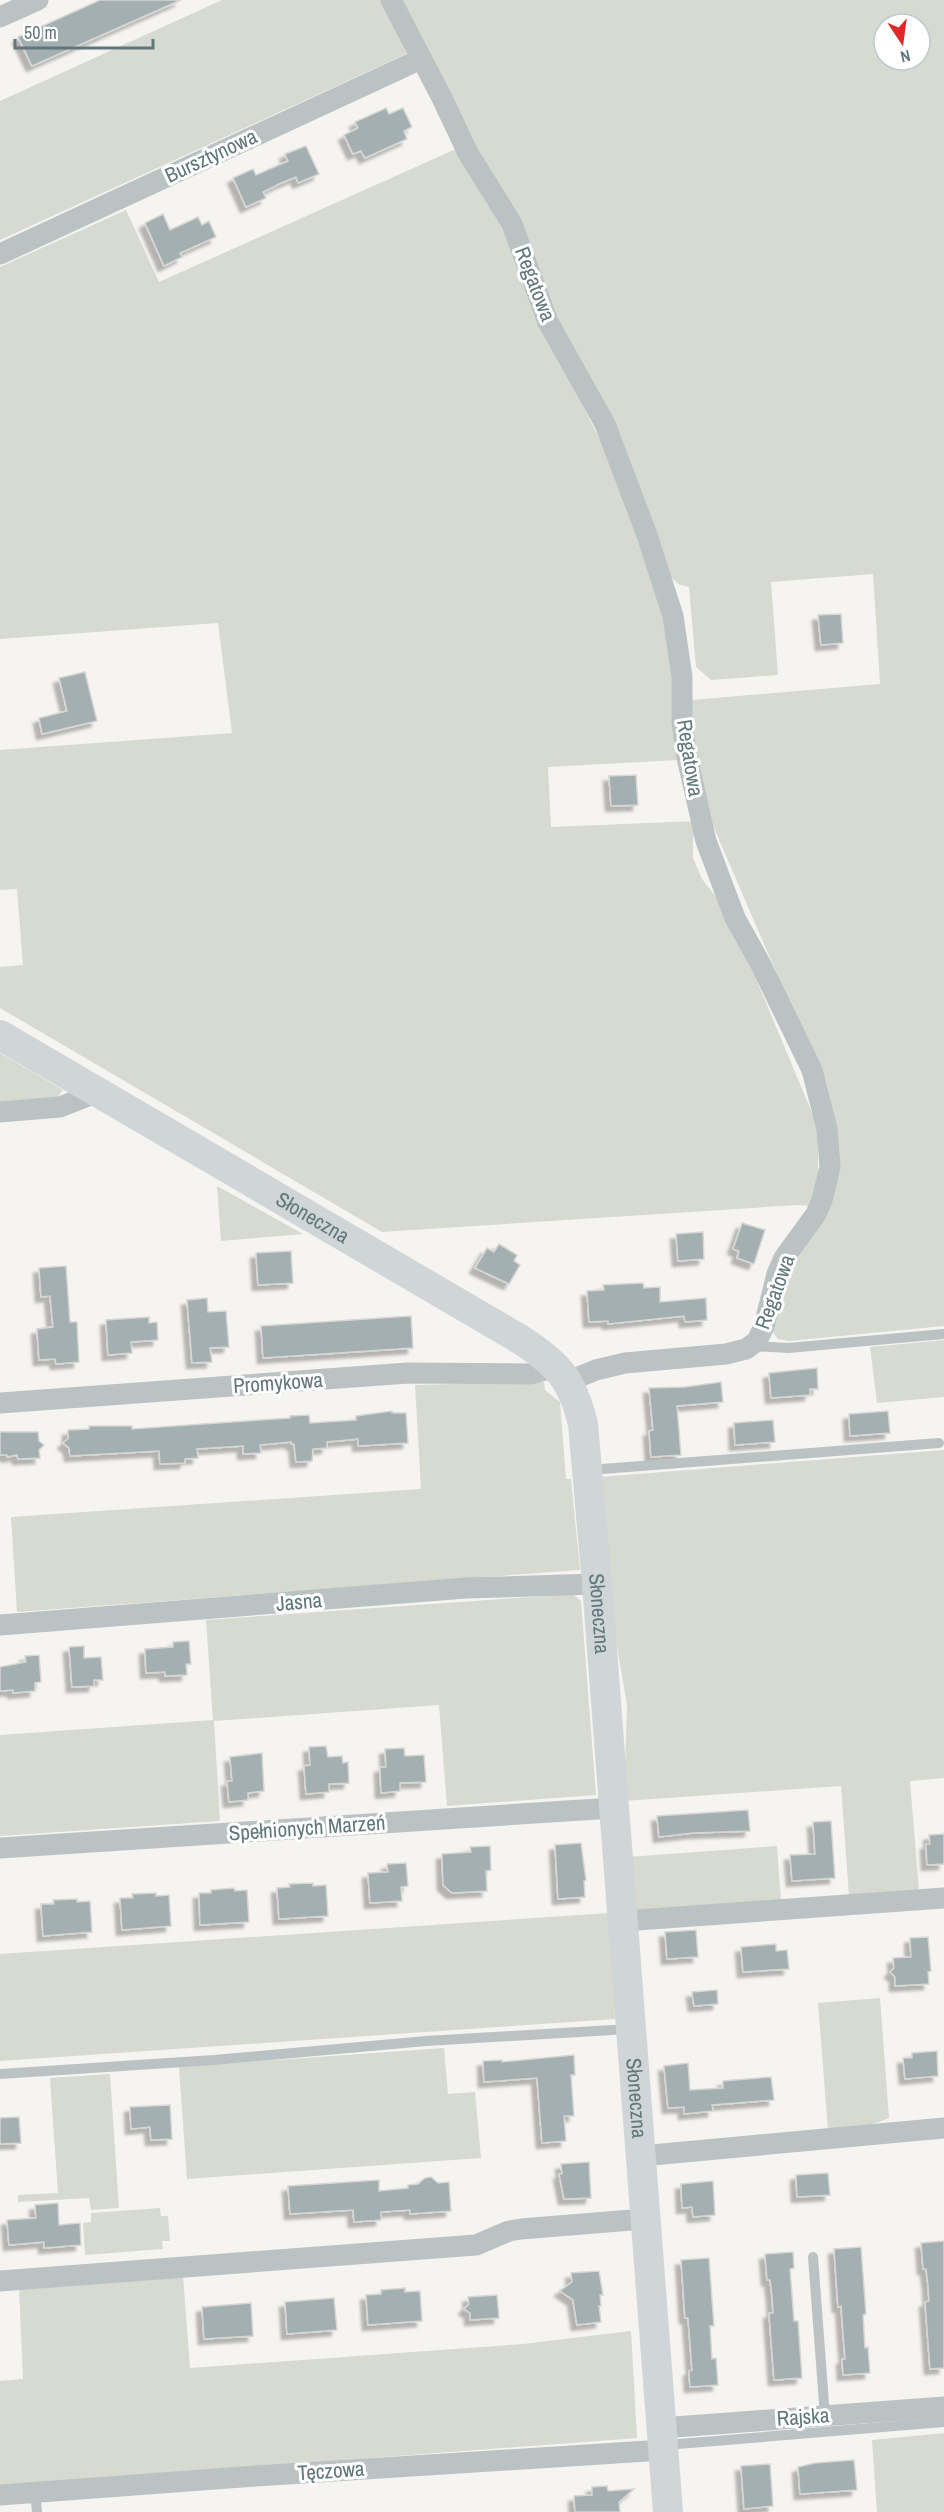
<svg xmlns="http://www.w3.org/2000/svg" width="944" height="2512" viewBox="0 0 944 2512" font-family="'Archivo Narrow',sans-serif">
<defs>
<filter id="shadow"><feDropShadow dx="-5.5" dy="5.5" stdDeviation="1.5" flood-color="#0004"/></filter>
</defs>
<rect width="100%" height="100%" fill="#f5f4f1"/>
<g fill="#d6dad1" fill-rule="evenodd">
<polygon points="222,0 383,0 405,42 406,54 0,240 0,101"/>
<path d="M399,0H944V1326L789,1341L778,1339L771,1330L791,1258L829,1201L818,1069L717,835L704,800L692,759V700L880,684L873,574L771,582L778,675L711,680L696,667L689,587L678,584L665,571L563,334L500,195ZM884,24H920V60H884Z"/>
<polygon points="458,148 504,225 544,328 608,456 655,580 668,632 678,760 548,767 551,827 696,821 693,840 693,858 702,879 728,912 818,1127 818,1191 813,1206 798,1205 382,1232 0,1008 0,967 23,965 17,889 0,890 0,750 232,733 218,623 0,639 0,267 126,210 159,282"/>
<polygon points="0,1053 63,1090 56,1099 0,1103"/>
<polygon points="217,1186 303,1234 221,1241"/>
<polygon points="944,1340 944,1397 877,1403 870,1347"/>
<polygon points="544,1382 545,1390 560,1402 566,1479 571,1479 580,1570 17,1612 11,1517 421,1489 415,1385"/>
<polygon points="944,1450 944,1778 910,1781 919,1891 849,1896 841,1786 624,1801 627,1705 606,1582 599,1477"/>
<polygon points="573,1594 581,1601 596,1795 447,1806 439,1705 214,1721 220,1821 0,1836 0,1735 213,1720 206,1620"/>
<polygon points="777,1846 781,1901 633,1912 628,1857"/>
<polygon points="609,1913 615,2019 0,2061 0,1954"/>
<polygon points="880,1998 889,2118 864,2128 828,2131 818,2003"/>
<polygon points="444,2048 448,2094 475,2092 481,2158 187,2179 179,2067"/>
<polygon points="110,2074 119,2208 91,2210 89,2198 18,2202 18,2195 58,2193 50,2078"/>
<polygon points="160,2208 161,2216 168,2216 170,2241 162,2241 163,2249 85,2255 83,2223 91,2222 91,2213"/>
<polygon points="183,2275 190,2368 523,2344 631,2331 637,2438 0,2486 0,2381 23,2379 19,2287"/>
<polygon points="944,2433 944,2512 877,2512 872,2440"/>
</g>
<g fill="#a3afb1" stroke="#d6d6d4" stroke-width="1.5" filter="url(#shadow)">
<polygon points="100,0 181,0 32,66 18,37"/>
<polygon points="386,108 389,114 403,108 412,127 404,131 407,139 365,158 361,151 353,154 344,135 358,128 355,122"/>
<polygon points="306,146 319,174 298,183 296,177 279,184 263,192 266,198 246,207 233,178 253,169 256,175 288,161 285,154"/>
<polygon points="163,214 170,230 198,217 202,225 209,221 216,237 180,253 182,257 164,266 145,223"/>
<polygon points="841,614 843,643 821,645 818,615"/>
<polygon points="85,672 97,721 42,734 39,718 67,711 59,678"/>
<polygon points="636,775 638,805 611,806 609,776"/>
<polygon points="742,1223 765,1230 754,1264 737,1258 739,1251 733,1249"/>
<polygon points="703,1232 704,1259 678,1261 676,1234"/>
<polygon points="499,1244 517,1255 514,1261 520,1265 509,1284 475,1268 487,1248 494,1252"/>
<polygon points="291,1251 293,1283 258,1285 256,1253"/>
<polygon points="66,1266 70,1322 77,1322 79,1362 56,1364 55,1359 39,1360 37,1329 53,1327 50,1296 41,1297 39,1268"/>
<polygon points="643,1283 644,1288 660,1287 660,1302 706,1298 707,1320 685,1322 684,1316 608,1324 608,1321 589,1322 587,1291 604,1290 603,1285"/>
<polygon points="207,1298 208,1312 226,1311 229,1347 210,1348 212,1362 192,1363 187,1300"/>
<polygon points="411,1316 413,1348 263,1358 261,1326"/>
<polygon points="149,1317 149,1323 157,1322 158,1340 131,1342 132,1353 108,1355 106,1320"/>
<polygon points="817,1368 818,1389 810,1389 810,1395 771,1398 769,1373"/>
<polygon points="721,1382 723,1402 677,1406 681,1455 651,1457 649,1431 653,1430 649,1388 685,1387"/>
<polygon points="392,1411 392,1413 406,1413 408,1443 358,1446 358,1439 327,1442 327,1448 313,1449 312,1461 296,1462 294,1444 291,1444 291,1442 260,1445 261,1453 243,1454 243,1446 197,1449 198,1458 185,1459 185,1463 160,1464 159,1451 70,1456 69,1448 63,1443 68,1439 68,1430 89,1429 89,1426 132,1426 132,1429 290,1418 290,1416 309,1415 310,1423 356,1420 356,1416"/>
<polygon points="888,1411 890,1433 850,1436 849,1414"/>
<polygon points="773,1420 775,1442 735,1445 734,1423"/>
<polygon points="0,1432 38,1432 39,1441 44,1445 39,1450 40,1458 18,1459 17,1455 7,1457 7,1455 0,1455"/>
<polygon points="189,1641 191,1664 186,1664 187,1675 165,1676 165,1672 146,1673 145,1649 173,1647 173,1642"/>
<polygon points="84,1646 84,1658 101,1657 103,1680 94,1680 94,1686 72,1687 69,1647"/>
<polygon points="39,1655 41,1682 35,1683 35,1691 13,1693 13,1690 0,1691 0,1667 26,1662 25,1656"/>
<polygon points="326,1746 328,1757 342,1756 343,1763 348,1762 349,1783 329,1784 329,1792 306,1794 304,1766 310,1765 309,1747"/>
<polygon points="404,1748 405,1756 424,1755 426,1782 400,1783 400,1791 381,1793 380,1767 386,1767 385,1749"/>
<polygon points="262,1753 264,1791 248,1793 248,1800 229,1802 227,1781 232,1781 230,1757"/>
<polygon points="748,1810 750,1831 693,1833 659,1837 657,1816"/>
<polygon points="831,1821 835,1878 792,1881 790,1855 815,1854 813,1822"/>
<polygon points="944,1834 944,1864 927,1865 926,1844 930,1844 929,1835"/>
<polygon points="581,1843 586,1880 584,1881 585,1897 558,1899 555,1845"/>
<polygon points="490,1846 491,1870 486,1871 487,1891 452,1893 443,1885 442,1854 471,1852 470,1847"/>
<polygon points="406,1863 408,1886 401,1887 402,1901 370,1903 368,1873 388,1872 387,1864"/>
<polygon points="313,1883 313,1886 326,1885 328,1916 279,1919 277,1888 290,1887 289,1884"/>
<polygon points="234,1888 235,1891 247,1890 249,1922 200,1925 199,1893 211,1893 211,1890"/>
<polygon points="156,1893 156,1896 169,1895 171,1926 122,1930 120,1898 133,1898 132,1894"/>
<polygon points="77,1899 77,1902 90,1901 92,1932 43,1936 41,1904 54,1904 53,1900"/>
<polygon points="696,1930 698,1957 667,1959 665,1932"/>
<polygon points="928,1937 931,1971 928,1972 929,1984 895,1986 895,1977 890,1972 894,1968 893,1958 911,1957 910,1938"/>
<polygon points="776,1944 776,1951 787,1950 789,1969 743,1972 741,1947"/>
<polygon points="717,1990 718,2004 694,2006 692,1992"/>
<polygon points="937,2051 938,2076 905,2079 903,2058 912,2058 912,2053"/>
<polygon points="574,2055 575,2075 571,2075 574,2116 564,2116 566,2141 542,2143 537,2078 484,2082 483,2061 502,2060 502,2062"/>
<polygon points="688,2063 690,2090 723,2088 723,2081 771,2077 774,2100 712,2105 713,2111 684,2114 684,2107 668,2108 664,2066"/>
<polygon points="170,2105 172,2139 151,2140 150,2127 131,2129 130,2107"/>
<polygon points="19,2117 21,2143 0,2144 0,2118"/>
<polygon points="589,2162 591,2198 564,2199 559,2174 562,2174 561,2164"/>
<polygon points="828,2173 830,2195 797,2197 796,2175"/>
<polygon points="431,2177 438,2183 449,2182 451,2211 410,2214 410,2210 381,2212 381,2220 354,2222 353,2210 290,2214 288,2186 379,2180 379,2191 408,2188 408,2185 418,2184 425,2178"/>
<polygon points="713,2181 715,2215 693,2217 692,2207 682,2208 681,2184"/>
<polygon points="58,2203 59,2225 80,2223 81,2245 44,2248 44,2242 9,2245 7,2220 36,2218 35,2205"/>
<polygon points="944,2241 944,2368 930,2369 925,2302 929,2301 928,2285 926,2269 923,2269 921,2243"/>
<polygon points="861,2247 866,2314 863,2315 864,2331 865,2348 868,2347 870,2373 843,2375 842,2359 845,2359 843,2333 841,2306 838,2307 834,2249"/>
<polygon points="793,2252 794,2268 790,2269 794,2321 798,2321 802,2378 774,2380 769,2313 773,2313 772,2296 770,2280 767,2280 765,2254"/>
<polygon points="709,2258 714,2326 710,2326 711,2343 712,2359 716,2358 718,2385 690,2387 689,2371 692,2370 688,2318 685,2318 681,2260"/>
<polygon points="599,2271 603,2295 600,2295 601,2306 599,2306 601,2322 577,2325 573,2300 560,2291 572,2282 571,2273"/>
<polygon points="405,2288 405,2292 420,2291 422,2321 368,2325 366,2295 381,2294 381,2290"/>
<polygon points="497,2295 499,2318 470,2320 470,2313 464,2309 469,2304 468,2297"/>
<polygon points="334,2298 337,2330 287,2334 285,2302"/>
<polygon points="251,2303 253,2336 204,2339 202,2307"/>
<polygon points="854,2460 857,2490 800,2494 798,2467 815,2463"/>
<polygon points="770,2464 773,2506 744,2509 741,2466"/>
<polygon points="607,2486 608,2491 634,2489 619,2502 620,2512 575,2512 574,2496 592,2495 592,2487"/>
</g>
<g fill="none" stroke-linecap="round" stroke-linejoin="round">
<g stroke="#bbc2c4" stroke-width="10">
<polyline points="752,1346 788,1348 944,1334"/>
<polyline points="589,1470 939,1443"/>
<polyline points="0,2074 214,2060 426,2041 629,2029"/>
<polyline points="813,2257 825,2416"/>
<polyline points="666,2445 944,2422"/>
<polyline points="35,2493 37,2512"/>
</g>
<g stroke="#bbc2c4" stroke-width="21">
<polyline points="391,0 442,98 468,153 512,224 548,322 605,424 647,535 673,616 682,677 682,721 686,753 706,841 735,918 760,963 812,1070 827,1129 830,1167 822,1200 816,1214 784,1258 777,1274 764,1326 757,1341 746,1349 726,1354 625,1363 596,1370 569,1381"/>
<polyline points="0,17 38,0"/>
<polyline points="0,254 421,59"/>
<polyline points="0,1112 60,1107 98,1092"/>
<polyline points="0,1403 408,1373 531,1374 556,1367"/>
<polyline points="0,1625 466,1588 597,1584"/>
<polyline points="0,1848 613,1808"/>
<polyline points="623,1921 944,1898"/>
<polyline points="641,2156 944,2128"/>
<polyline points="0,2281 476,2245 509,2231 521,2229 644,2219"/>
<polyline points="661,2428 944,2407"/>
<polyline points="0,2495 256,2476 663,2450"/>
</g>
<path stroke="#d0d6d8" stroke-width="30" id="s1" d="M0,1035L518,1338C557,1363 572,1378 583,1424L597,1584L668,2512"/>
</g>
<g text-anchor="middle" stroke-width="6" stroke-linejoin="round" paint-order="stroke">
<g font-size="21" fill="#61777c" stroke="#fff">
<text transform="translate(211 156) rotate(-25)" y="7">Bursztynowa</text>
<text transform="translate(535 284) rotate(69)" y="7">Regatowa</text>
<text transform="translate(690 758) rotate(81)" y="7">Regatowa</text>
<text dy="7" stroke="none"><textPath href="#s1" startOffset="362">Słoneczna</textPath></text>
<text transform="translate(775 1292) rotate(-70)" y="7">Regatowa</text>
<text transform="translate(278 1383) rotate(-4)" y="7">Promykowa</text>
<text transform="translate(299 1602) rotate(-5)" y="7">Jasna</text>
<text dy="7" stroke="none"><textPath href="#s1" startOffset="902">Słoneczna</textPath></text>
<text transform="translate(307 1828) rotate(-4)" y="7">Spełnionych Marzeń</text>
<text dy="7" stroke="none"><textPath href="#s1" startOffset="1388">Słoneczna</textPath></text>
<text transform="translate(803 2417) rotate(-4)" y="7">Rajska</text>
<text transform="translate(331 2471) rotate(-4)" y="7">Tęczowa</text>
</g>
</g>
<g transform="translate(902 42) rotate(167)"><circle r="28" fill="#ffffff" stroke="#c0c9cb" stroke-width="1.5"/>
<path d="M0-4.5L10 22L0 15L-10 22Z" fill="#de2829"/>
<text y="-9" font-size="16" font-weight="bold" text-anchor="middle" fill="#61777c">N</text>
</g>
<path d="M15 39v9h138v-9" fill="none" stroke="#61777c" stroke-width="3"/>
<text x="24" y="39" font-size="18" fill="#61777c" stroke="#ffffff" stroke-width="4.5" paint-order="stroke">50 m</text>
</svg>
